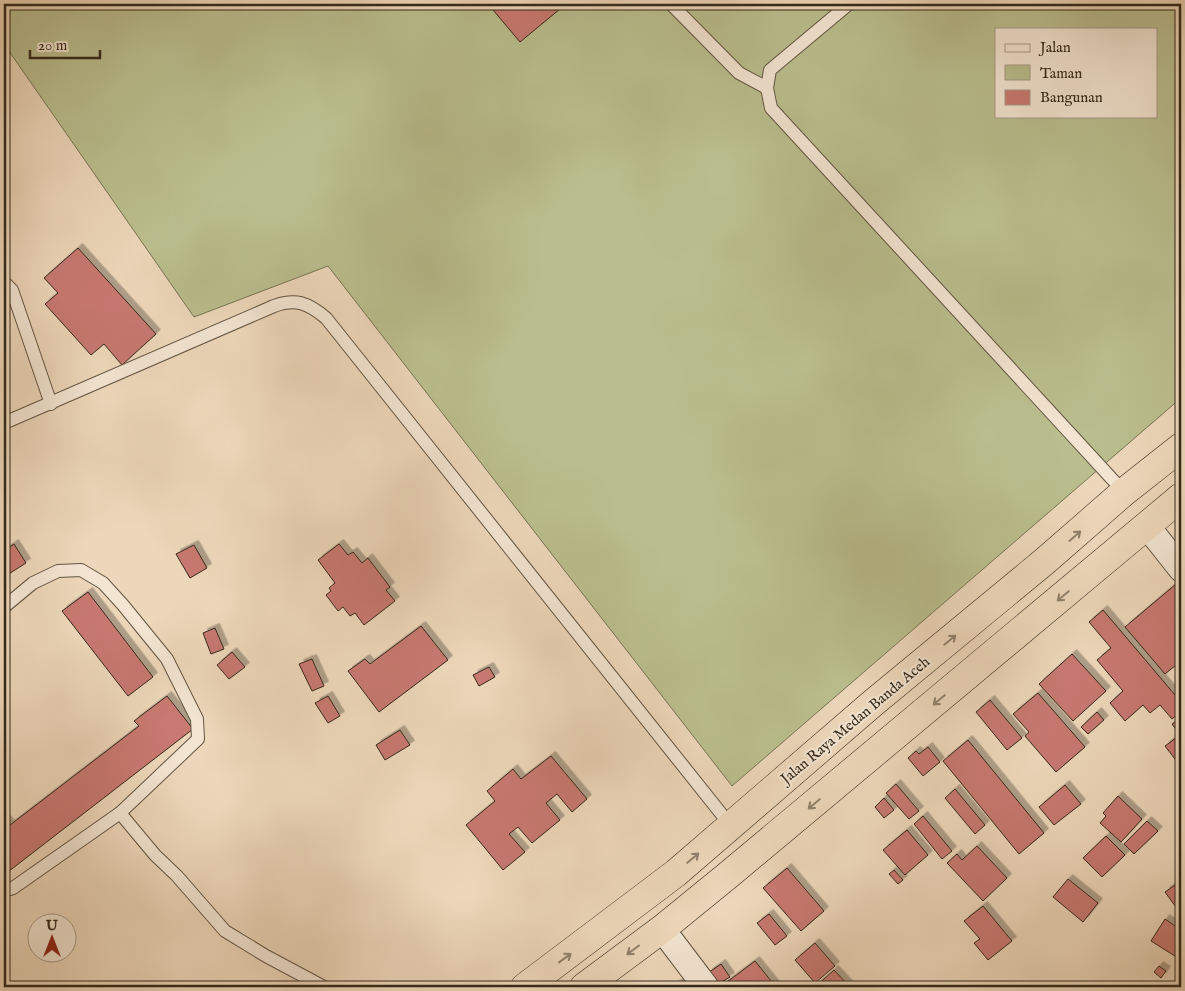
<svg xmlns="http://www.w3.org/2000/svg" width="1185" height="991" viewBox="0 0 1185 991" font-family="'IM FELL English',serif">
<defs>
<filter id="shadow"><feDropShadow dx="4.5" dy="-4.5" stdDeviation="0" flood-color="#0004"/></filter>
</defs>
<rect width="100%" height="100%" fill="#edd7ba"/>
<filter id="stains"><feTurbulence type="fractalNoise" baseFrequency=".004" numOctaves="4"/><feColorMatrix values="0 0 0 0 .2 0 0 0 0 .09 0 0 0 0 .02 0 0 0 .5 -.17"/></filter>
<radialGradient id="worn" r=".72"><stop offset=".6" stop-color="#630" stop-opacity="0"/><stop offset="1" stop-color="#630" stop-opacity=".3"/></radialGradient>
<path fill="#babe8e" stroke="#777454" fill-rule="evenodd" d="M4,4H1181V398L732,786L328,266L194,317L4,44ZM996,29H1156V116H996Z"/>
<g fill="#c87971" stroke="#34291a" filter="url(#shadow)">
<polygon points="488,4 566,4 520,42"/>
<polygon points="78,248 156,334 122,365 104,344 91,355 45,304 58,293 44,278"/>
<polygon points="14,544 26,563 4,577 4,551"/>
<polygon points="339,544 348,555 353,552 362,563 368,558 390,587 386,590 395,601 364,625 355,613 350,616 343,607 338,611 326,595 331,591 329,588 335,583 318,560"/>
<polygon points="194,545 207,568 190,578 176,554"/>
<polygon points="1176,584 1181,591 1181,661 1165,674 1125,627"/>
<polygon points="88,592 153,677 128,696 62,611"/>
<polygon points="1103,610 1181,702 1181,711 1172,719 1160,705 1150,713 1143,705 1125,721 1110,703 1123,691 1097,660 1111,648 1089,622"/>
<polygon points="421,626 448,660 379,712 348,671 365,659 370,664"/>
<polygon points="215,628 224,649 211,654 203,633"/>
<polygon points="232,652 245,667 229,679 217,665"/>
<polygon points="1072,654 1106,691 1073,721 1039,684"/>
<polygon points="312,659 324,686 312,691 299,664"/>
<polygon points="489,667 495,677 479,686 473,675"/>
<polygon points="1038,693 1085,747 1056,772 1025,736 1029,732 1013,714"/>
<polygon points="167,696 193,729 4,875 4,822 6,820 10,825 139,726 134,721"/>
<polygon points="328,696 340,716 328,723 315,703"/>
<polygon points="990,700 1022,738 1007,750 976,712"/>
<polygon points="1097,712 1104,720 1088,734 1081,727"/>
<polygon points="1181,717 1181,767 1165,746 1180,735 1172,724"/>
<polygon points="400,730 410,745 385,760 376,745"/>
<polygon points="968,740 1044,833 1019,854 943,761"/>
<polygon points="928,747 940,762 923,776 908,758 916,751 919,754"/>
<polygon points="551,756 587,799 572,812 557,794 546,803 560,820 532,843 518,827 509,834 525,852 503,870 466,825 495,801 487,791 513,769 521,779"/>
<polygon points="896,784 919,811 909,819 886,793"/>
<polygon points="1065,785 1081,804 1054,825 1039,807"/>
<polygon points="955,789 985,825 975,834 945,798"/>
<polygon points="1118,796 1142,819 1121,842 1100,823 1106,816 1103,813"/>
<polygon points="884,798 894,810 884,818 875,807"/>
<polygon points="923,816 952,851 942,859 914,824"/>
<polygon points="1147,821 1158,831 1134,854 1124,844"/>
<polygon points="907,830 928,855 905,875 883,850"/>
<polygon points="1106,836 1125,855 1102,877 1083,858"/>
<polygon points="977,846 1007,878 983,901 947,863 957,854 962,860"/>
<polygon points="787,868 824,911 801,931 763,888"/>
<polygon points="894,870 903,880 898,884 889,874"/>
<polygon points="1068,879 1098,903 1083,922 1053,897"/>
<polygon points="1175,885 1179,891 1181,890 1181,914 1165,892"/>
<polygon points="983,906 1012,941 988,960 974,943 980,939 964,921"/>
<polygon points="769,914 787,936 775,945 757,923"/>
<polygon points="1165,919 1181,930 1181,953 1178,958 1151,941"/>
<polygon points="815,943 835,966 815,983 795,960"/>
<polygon points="755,961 776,987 725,987 723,985"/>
<polygon points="721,964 730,977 717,985 708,973"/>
<polygon points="1159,966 1166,971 1161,978 1154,972"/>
<polygon points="834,970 850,987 815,987"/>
<polygon points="681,982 685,987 672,987"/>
</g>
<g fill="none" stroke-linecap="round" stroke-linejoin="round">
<g stroke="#625442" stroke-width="14">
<g id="service">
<polyline points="671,4 739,73 767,88"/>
<polyline points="849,4 770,70 767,88 771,108 1124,492"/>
<polyline points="4,282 12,290 51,404"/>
<path d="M4,423L274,306C296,298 308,303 326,318L731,826"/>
<polyline points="4,607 33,583 58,571 81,570 103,583 123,605 167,659 197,719 198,739 120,813 13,888 4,891"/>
<polyline points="120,813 155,855 177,876 225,931 266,956 324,987"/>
</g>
</g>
<g stroke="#625442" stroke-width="27">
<g id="minor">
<polyline points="1147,526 1181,569"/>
<polyline points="662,929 706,987"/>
</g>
</g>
<g stroke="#34291a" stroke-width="29">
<g id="trunk">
<polyline points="525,987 676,873 873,703 1045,561 1124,492 1181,447"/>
<polyline points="584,987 662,929 727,876 1181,497"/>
</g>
</g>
<use href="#service" stroke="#f3e5d2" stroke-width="12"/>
<use href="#minor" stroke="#f3e5d2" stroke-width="25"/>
<use href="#trunk" stroke="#edd7ba" stroke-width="28"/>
</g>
<defs><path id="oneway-shaft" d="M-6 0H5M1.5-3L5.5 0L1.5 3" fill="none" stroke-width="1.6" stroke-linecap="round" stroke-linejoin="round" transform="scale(1.25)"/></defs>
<g stroke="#90806a">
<use href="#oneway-shaft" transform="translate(1075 536) rotate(-41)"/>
<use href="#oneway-shaft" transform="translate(1063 596) rotate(140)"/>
<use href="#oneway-shaft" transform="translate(950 640) rotate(-39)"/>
<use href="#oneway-shaft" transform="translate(939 700) rotate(140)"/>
<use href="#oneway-shaft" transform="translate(814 804) rotate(140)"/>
<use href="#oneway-shaft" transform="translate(693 858) rotate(-40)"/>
<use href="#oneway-shaft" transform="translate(633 950) rotate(143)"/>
<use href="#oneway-shaft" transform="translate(565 958) rotate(-36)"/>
</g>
<g text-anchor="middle" stroke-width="4" stroke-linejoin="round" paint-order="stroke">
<g font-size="15" fill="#34291a" stroke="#f3e5d2">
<text transform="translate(855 720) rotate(-40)" y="5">Jalan Raya Medan Banda Aceh</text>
</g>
</g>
<rect width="1185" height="991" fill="none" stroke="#edd7ba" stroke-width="20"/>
<rect x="5" y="5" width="1175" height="981" fill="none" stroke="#34291a" stroke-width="2.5"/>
<rect x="10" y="10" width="1165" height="971" fill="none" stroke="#34291a"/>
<rect x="995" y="28" width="162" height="90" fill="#f3e5d2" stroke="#a79a88"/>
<rect x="1005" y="44" width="25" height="8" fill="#f3e5d2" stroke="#a79a88"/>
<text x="1040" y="52" font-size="15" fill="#34291a">Jalan</text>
<rect x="1005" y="65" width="25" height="15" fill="#babe8e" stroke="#a79a88"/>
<text x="1040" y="78" font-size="15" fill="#34291a">Taman</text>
<rect x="1005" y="90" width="25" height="15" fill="#c87971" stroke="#a79a88"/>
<text x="1040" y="102" font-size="15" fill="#34291a">Bangunan</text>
<g transform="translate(52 938)"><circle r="24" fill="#f3e5d2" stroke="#a79a88"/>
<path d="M0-4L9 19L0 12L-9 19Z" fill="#8f2418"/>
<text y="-8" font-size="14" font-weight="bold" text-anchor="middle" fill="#34291a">U</text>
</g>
<path d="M30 50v8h70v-8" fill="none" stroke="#34291a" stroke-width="2.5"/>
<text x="38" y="50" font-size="15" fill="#34291a" stroke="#f3e5d2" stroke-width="4" paint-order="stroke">20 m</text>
<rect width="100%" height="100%" filter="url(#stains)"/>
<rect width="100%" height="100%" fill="url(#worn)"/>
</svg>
